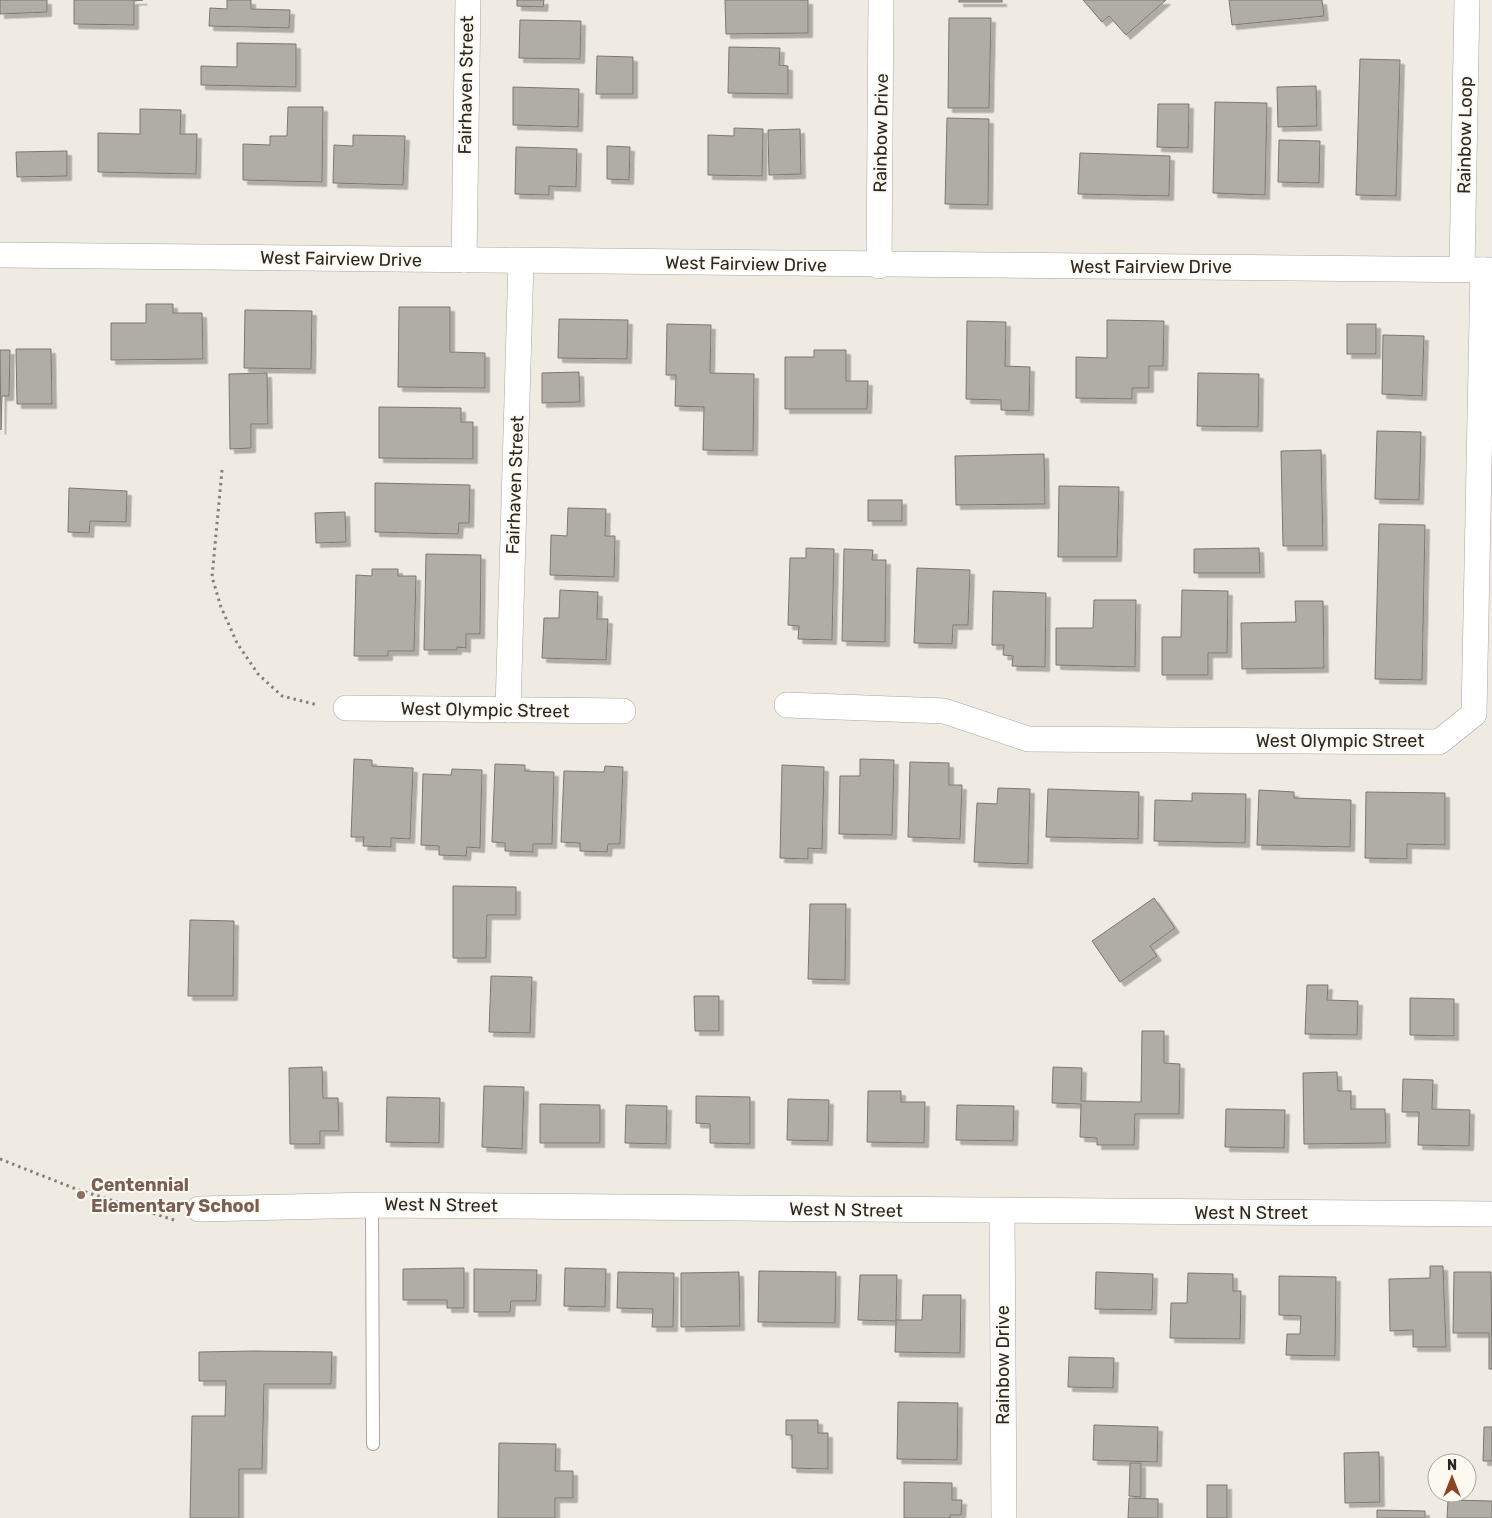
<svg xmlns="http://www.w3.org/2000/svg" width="1492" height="1518" viewBox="0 0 1492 1518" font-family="Rubik,sans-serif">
<defs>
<filter id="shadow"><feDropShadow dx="4.5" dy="4.5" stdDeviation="0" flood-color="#0004"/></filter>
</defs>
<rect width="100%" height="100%" fill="#efebe3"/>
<g fill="#b0ada4" stroke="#7c7871" filter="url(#shadow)">
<polygon points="0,0 47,0 47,12 0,14"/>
<polygon points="74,0 143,0 134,1 134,25 74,24"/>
<polygon points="227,0 251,0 251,9 290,10 289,28 209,26 210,8 227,9"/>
<polygon points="517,0 544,0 543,7 517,6"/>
<polygon points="725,0 808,0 808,33 726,34"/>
<rect x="959" y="0" width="43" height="2"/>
<polygon points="1083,0 1166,0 1126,35 1109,16 1102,22"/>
<polygon points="1229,0 1322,0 1324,16 1232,25"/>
<polygon points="949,18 991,18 989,108 948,108"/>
<polygon points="520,20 581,21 580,59 519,58"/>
<polygon points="237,43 296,44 296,87 201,85 201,66 237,67"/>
<polygon points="729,47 780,48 779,65 788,66 788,94 728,93"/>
<polygon points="597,56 633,57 633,94 596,94"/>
<polygon points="1360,59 1400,60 1396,196 1356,195"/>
<polygon points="1316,86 1317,126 1278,127 1277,87"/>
<polygon points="513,87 579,89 578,127 513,125"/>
<polygon points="1215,102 1267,103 1265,195 1213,193"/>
<polygon points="1158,104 1189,104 1188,148 1157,147"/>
<polygon points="288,107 323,107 322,182 243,180 243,144 270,145 270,136 287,136"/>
<polygon points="140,109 181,110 180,134 197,134 196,174 98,172 98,133 140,134"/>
<polygon points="947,118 989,119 988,205 945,204"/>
<polygon points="734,128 763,129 762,176 708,175 708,135 734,136"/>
<polygon points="800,129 801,174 769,175 768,130"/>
<polygon points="353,135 405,136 403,185 333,183 334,145 353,146"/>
<polygon points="1279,140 1320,141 1319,183 1278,182"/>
<polygon points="607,146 630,147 629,180 607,179"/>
<polygon points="516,147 577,149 576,187 549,186 549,195 515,194"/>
<polygon points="67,151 67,176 17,177 16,152"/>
<polygon points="1080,153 1170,156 1169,196 1078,194"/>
<polygon points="146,304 173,304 173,313 202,313 203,359 111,360 111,323 146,323"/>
<polygon points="399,307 450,307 450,352 485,353 485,388 398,387"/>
<polygon points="245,310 312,311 311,369 244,368"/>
<polygon points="559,319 628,320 627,359 558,358"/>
<polygon points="1107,320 1164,321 1163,366 1149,366 1149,388 1132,388 1132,399 1076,398 1076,357 1107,358"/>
<polygon points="967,321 1006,322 1005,366 1030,367 1029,411 1001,410 1001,400 966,399"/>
<polygon points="667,324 711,325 710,373 754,374 753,451 703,450 704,407 675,406 676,375 666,375"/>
<rect x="1347" y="324" width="29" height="30"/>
<polygon points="1383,335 1424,336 1422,396 1382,394"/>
<polygon points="16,349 51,349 52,404 17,404"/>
<polygon points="0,350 10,350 9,396 2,396 1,430"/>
<polygon points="814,350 846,350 846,381 868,381 867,409 785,409 785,357 814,357"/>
<polygon points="579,372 580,402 542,403 542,373"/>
<polygon points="267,373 268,424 251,424 251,448 230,449 229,374"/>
<polygon points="1198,373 1259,374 1258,427 1197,426"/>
<polygon points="379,407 461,408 461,422 473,422 473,459 379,458"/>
<polygon points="1377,431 1421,432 1419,500 1375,499"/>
<polygon points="1321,450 1323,546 1283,546 1281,451"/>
<polygon points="1044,454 1045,504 956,505 955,456"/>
<polygon points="375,483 470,485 469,523 459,523 458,534 375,532"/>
<polygon points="1059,486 1119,487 1117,557 1058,557"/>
<polygon points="69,488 127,491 126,522 90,521 89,533 68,532"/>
<rect x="868" y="500" width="34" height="21"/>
<polygon points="568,508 606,509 605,536 615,536 614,577 550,575 551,535 567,536"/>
<polygon points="345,512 346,542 316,543 315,513"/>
<polygon points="1379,524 1425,525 1422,680 1375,679"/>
<polygon points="806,548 834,549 832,640 798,639 799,626 788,625 790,558 806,558"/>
<polygon points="1259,548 1260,573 1194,573 1194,549"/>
<polygon points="844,549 873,550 872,560 886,560 885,642 842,641"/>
<polygon points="426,554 481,555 480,634 466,634 466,648 457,647 457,650 424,650"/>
<polygon points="917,568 970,570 968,625 953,625 952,644 914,643"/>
<polygon points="372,569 398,569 398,576 416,576 414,651 388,651 388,656 354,656 356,575 372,576"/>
<polygon points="560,590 598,592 597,619 608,619 606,660 542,658 544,618 559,618"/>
<polygon points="1182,590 1228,591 1227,653 1208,653 1208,675 1162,675 1162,637 1181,637"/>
<polygon points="993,591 1046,593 1045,667 1012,666 1013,656 1003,655 1004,645 992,645"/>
<polygon points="1094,600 1136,600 1135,667 1056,665 1056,628 1093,628"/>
<polygon points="1295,601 1323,601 1324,668 1242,669 1241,623 1296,622"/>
<polygon points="354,759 372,760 372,766 413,768 410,839 391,838 391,847 363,846 364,837 351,837"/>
<polygon points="860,759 894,760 892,835 839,834 840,776 860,776"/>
<polygon points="910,762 949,763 949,785 962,785 960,839 908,837"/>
<polygon points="495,764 525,765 525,771 554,772 552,844 533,844 533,852 505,851 505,843 492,842"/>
<polygon points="782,765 824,767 822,849 808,848 808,859 780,858"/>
<polygon points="605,766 623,767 620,844 608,844 607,852 580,851 580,843 561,842 564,771 604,772"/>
<polygon points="452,769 482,770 480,848 467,847 466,856 439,855 439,846 421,845 423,774 451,775"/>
<polygon points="998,788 1030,789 1028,864 974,862 977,803 997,804"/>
<polygon points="1048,789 1139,792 1138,839 1046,837"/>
<polygon points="1259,790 1294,792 1294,798 1351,800 1350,847 1257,845"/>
<polygon points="1366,792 1445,793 1445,845 1407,844 1407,859 1365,858"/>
<polygon points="1192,793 1246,794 1245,843 1154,841 1155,800 1192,801"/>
<polygon points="453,886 516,887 516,915 487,915 486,958 453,958"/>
<polygon points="1154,898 1175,928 1150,946 1157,956 1120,982 1092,941"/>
<polygon points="810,904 846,904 845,980 808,979"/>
<polygon points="190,920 234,921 233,996 188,996"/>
<polygon points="491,976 532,977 530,1033 489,1032"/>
<polygon points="1307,985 1328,985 1327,1000 1358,1001 1357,1035 1305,1034"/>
<polygon points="694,996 719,996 719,1031 695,1031"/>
<polygon points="1410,998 1454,999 1454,1036 1410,1035"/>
<polygon points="1142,1031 1164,1031 1164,1063 1180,1064 1179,1114 1135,1114 1134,1145 1097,1145 1097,1138 1080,1137 1081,1104 1052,1103 1053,1067 1082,1068 1081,1101 1141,1102"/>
<polygon points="322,1067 323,1098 338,1098 339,1131 320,1131 320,1144 290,1144 289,1068"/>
<polygon points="1337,1072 1338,1091 1351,1091 1351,1109 1385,1109 1386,1143 1304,1144 1303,1073"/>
<polygon points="1403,1079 1433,1080 1432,1109 1470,1110 1469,1146 1418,1145 1419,1112 1402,1112"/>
<polygon points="484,1086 524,1087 522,1149 482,1147"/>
<polygon points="868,1091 901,1091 901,1102 925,1102 924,1143 867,1142"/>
<polygon points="696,1096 750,1097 750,1144 710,1143 710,1124 696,1123"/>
<polygon points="387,1097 440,1098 439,1143 386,1142"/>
<polygon points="788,1099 829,1100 828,1141 787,1140"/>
<polygon points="540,1104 600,1105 600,1143 540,1143"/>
<polygon points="626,1105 667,1106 666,1144 625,1143"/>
<polygon points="957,1105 1014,1106 1013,1141 956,1140"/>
<polygon points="1226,1109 1285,1110 1284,1148 1225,1147"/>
<polygon points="1430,1266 1443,1266 1446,1347 1413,1347 1413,1330 1390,1331 1389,1279 1430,1278"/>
<polygon points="464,1268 464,1308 447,1308 447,1300 403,1300 403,1269"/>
<polygon points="565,1268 606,1269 605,1307 564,1306"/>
<polygon points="474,1269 537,1270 536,1301 511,1301 510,1312 474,1312"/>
<polygon points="759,1271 836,1272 835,1323 758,1322"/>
<polygon points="618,1272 674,1273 673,1327 652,1327 653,1309 617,1308"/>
<polygon points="739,1272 740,1326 681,1327 681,1273"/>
<polygon points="1096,1272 1153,1274 1152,1310 1095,1309"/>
<polygon points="1454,1272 1491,1272 1492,1369 1489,1369 1489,1333 1453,1333"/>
<polygon points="1188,1273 1233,1274 1233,1291 1241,1291 1240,1339 1170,1338 1171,1303 1187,1303"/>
<polygon points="860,1275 897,1275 896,1320 922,1320 923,1295 961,1295 960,1353 895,1352 896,1321 858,1320"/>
<polygon points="1279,1276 1336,1277 1335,1356 1286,1355 1287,1334 1300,1334 1301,1316 1279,1315"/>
<polygon points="254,1351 332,1352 331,1384 264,1384 262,1469 239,1469 239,1518 190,1518 192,1416 225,1416 226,1381 199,1381 199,1352"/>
<polygon points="1069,1357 1114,1358 1113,1388 1068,1387"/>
<polygon points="898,1402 958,1403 957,1460 897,1459"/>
<polygon points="786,1420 818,1420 818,1433 828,1433 828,1469 792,1468 792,1435 786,1435"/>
<polygon points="1094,1425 1158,1427 1157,1462 1093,1460"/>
<polygon points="1484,1427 1492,1427 1492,1461 1483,1461"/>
<polygon points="499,1443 556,1444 555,1471 573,1471 573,1498 555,1498 555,1518 498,1518"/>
<polygon points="1379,1452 1380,1502 1345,1503 1344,1453"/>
<polygon points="1130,1463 1141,1463 1141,1497 1129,1496"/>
<polygon points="904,1482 952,1483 952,1500 962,1500 961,1515 950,1515 950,1518 904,1518"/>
<rect x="1207" y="1485" width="20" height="33"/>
<polygon points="1129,1498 1158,1499 1158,1518 1128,1518"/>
<polygon points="1448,1500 1492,1501 1492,1518 1447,1518"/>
<polygon points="1377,1510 1425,1511 1425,1518 1377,1518"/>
</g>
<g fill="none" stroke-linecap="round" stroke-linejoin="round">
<g stroke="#a9a69d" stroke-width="14">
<polyline id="service" points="372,1205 373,1444"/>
</g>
<g stroke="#a9a69d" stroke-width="26">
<g id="minor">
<polyline points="0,255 1492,270"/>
<polyline points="464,260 468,0"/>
<polyline points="879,266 881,0"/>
<polyline points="1462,269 1467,0"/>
<polyline points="787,705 944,711 1028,739 1439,742 1474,714 1483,270"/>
<polyline points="346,708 623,711"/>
<polyline points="508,710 521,261"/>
<polyline points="199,1209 372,1205 1492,1214"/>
<polyline points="1002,1211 1004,1518"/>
</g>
</g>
<g stroke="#83817b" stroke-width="3" stroke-dasharray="2.5 4" stroke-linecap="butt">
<polyline points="222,470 212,577 221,607 237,643 258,674 282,696 318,705"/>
<polyline points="0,1159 76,1189 174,1220"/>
</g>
<use href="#service" stroke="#fff" stroke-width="12"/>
<use href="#minor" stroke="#fff" stroke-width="25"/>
</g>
<circle fill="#8d6e63" stroke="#fcf9f0" stroke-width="2" cx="81" cy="1195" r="5"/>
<g text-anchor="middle" stroke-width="4" stroke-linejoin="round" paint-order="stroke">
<g font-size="18" fill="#2a2925" stroke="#fcf9f0">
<text transform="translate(466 85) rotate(-89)" y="6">Fairhaven Street</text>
<text transform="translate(881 133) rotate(-89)" y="6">Rainbow Drive</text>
<text transform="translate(1465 135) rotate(-89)" y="6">Rainbow Loop</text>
<text transform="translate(341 259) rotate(1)" y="6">West Fairview Drive</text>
<text transform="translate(746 264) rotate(1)" y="6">West Fairview Drive</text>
<text x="1151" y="273">West Fairview Drive</text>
<text transform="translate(515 485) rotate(-88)" y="6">Fairhaven Street</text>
<text transform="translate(485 710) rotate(1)" y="6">West Olympic Street</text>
<text x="1340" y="747">West Olympic Street</text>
<text transform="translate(441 1205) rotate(1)" y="6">West N Street</text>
<text transform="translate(846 1210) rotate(1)" y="6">West N Street</text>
<text x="1251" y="1219">West N Street</text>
<text transform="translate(1003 1365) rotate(-90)" y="6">Rainbow Drive</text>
</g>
<g font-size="18" font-weight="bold" fill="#785e54" stroke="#fcf9f0" text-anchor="start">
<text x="91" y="1191">Centennial<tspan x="91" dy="21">Elementary School</tspan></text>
</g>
</g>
<g transform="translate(1452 1478)"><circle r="24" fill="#fcf9f0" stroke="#a8a69f"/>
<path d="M0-4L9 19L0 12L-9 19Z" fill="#8c4522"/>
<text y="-8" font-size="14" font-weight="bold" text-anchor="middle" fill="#2a2925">N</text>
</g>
</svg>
